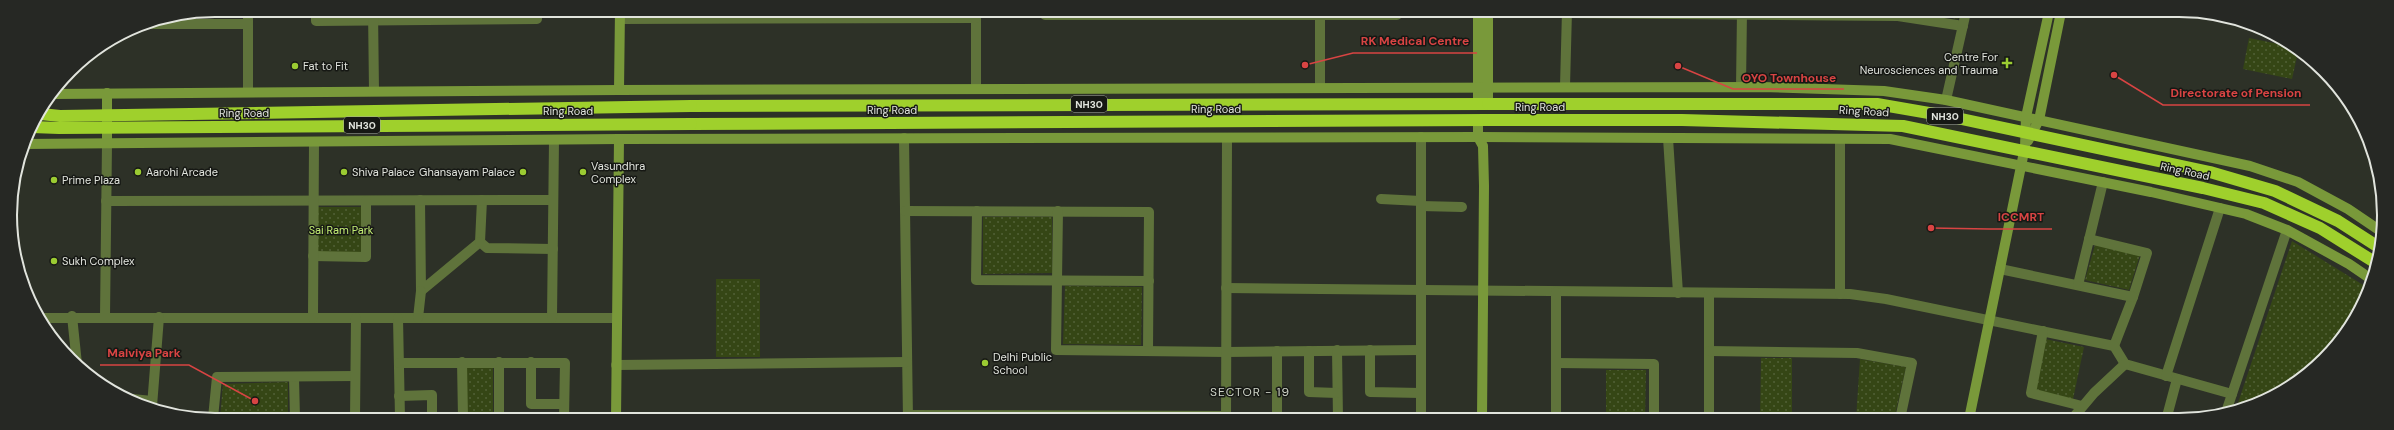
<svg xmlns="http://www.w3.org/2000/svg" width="2394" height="430" viewBox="0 0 2394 430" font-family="'DM Sans',sans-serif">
<defs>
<pattern id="grass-dots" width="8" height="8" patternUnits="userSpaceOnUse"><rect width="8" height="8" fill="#354615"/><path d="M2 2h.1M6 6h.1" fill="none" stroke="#526137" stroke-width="1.8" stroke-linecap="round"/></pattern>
</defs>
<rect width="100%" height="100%" fill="#2d3127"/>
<g fill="url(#grass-dots)">
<polygon points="318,10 370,10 370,16 318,17"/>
<rect x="447" y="10" width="86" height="4"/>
<polygon points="1909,11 1959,12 1958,19"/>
<polygon points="2249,38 2293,47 2298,52 2292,79 2243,69"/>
<polygon points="318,207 363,207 363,254 318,253"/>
<polygon points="983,217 1052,217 1052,273 983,274"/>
<polygon points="2292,241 2368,288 2363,306 2324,360 2258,404 2236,409"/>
<polygon points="2095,245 2140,255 2129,290 2085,280"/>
<rect x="716" y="279" width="44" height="78"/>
<polygon points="1065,286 1142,287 1141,345 1063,344"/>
<polygon points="2045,339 2084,347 2073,399 2034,391"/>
<polygon points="1761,358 1792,358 1792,419 1760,419"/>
<polygon points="1860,359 1906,367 1894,419 1856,419"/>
<polygon points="467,367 493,368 493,418 467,418"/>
<polygon points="1606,370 1646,370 1645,419 1606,419"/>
<polygon points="288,382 288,418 220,418 223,384"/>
</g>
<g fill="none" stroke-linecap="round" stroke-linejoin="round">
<g stroke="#5f733b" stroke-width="10">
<polyline points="248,10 248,92"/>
<polyline points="316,10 316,21 537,19 537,10"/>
<polyline points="373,10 374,91"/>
<polyline points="976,11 976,89"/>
<polyline points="1045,11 1045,15 1397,15 1397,11"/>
<polyline points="1567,13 1898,16 1963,26"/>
<polyline points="620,19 976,18"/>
<polyline points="143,24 248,24"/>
<polyline points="1565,86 1567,11"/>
<polyline points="1741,87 1742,11"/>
<polyline points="1320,88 1320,11"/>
<polyline points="1946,100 1966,12"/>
<polyline points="904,138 908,419"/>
<polyline points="1668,138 1678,293"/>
<polyline points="1381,199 1421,201"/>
<polyline points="420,200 421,291 480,242 482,200"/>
<polyline points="106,201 553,200"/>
<polyline points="1421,206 1462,207"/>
<polyline points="905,211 1149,212 1148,351"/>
<polyline points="977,211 976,280 1149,281"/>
<polyline points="1058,211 1056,350 1226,352 1421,350"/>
<polyline points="2089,239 2147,253 2133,297 2114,346"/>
<polyline points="480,242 487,248 553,249"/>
<polyline points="313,256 366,257 366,201"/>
<polyline points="2000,269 2133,297"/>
<polyline points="2078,285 2103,182"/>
<polyline points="1226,288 1850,294 1886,299 2114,346 2125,364 2232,394"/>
<polyline points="1709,293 1709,419"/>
<polyline points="1840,294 1840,139"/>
<polyline points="72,316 77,364"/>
<polyline points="105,317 107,143"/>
<polyline points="42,318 617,318"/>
<polyline points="313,318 314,142"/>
<polyline points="398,318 400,418"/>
<polyline points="418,318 421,291"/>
<polyline points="552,318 554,140"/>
<polyline points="2043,331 2031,393 2082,406"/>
<polyline points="1337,350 1338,419"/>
<polyline points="1370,350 1370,392 1421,393"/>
<polyline points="1309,351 1309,392 1337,393"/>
<polyline points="1709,351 1857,353 1912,363 1900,419"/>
<polyline points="462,362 463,418"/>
<polyline points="531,362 531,404 564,404"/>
<polyline points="399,363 565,363 564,419"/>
<polyline points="1556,363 1654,364 1654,419"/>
<polyline points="616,365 907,362"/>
<polyline points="2166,376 2220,208"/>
<polyline points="294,377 295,418"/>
<polyline points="399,396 432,395 432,418"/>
<polyline points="132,399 152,401"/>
<polyline points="152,406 159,317"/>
<polyline points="2226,412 2287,230"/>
<polyline points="908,415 1226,416"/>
<polyline points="213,418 217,377 355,376"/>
<polyline points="355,418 356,318"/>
<polyline points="499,418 499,362"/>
<polyline points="1226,419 1227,138"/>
<polyline points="1277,419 1277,351"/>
<polyline points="1421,419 1421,137"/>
<polyline points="1556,419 1556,292"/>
<polyline points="2072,419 2094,393 2125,364"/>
<polyline points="2166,420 2177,379"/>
</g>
<g stroke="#79993a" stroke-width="10">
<polyline points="1478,11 1478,104"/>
<polyline points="619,90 620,10"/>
<polyline points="54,94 619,90 1762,87 1884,91 1946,100 2250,166 2298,182 2348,209 2382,232"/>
<polyline points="1488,104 1488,11"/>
<polyline points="1478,121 1478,137 1483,146 1484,186 1482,419"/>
<polyline points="2028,141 2039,120 2061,12"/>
<polyline points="107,143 107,93"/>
<polyline points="24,144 619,139 1478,137 1890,139 2151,192 2246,214 2287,230 2349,264 2371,279"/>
<polyline points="616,419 619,139"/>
<polyline points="1969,419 2025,147 2026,117 2049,12"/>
</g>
<g stroke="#9fd02c" stroke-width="12">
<polyline points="691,106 1488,104"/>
<polyline points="691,124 1488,120"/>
</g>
<g stroke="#9fd02c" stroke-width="12">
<polyline points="1488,104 1877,104 1952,117 2210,172 2275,191 2338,221 2380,248"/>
<polyline points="41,114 60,116 691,106"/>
<polyline points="1488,120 1682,120 1903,126 2203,188 2264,203 2320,228 2376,263"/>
<polyline points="32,127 59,128 691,124"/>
</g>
</g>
<g fill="#9bcb32" stroke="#161814" stroke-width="1.5">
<path d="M2005 57h4v4h4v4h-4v4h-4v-4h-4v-4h4z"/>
<circle cx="295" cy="66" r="4"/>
<circle cx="138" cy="172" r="4"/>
<circle cx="344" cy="172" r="4"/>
<circle cx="523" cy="172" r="4"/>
<circle cx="583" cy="172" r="4"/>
<circle cx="54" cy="180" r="4"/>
<circle cx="54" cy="261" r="4"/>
<circle cx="985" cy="363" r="4"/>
</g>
<g text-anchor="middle" stroke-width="3" stroke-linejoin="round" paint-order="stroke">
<g fill="#161814" stroke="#a4a7a1" stroke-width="1">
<rect x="1071" y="96" width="36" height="16" rx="3"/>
<rect x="1927" y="108" width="36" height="16" rx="3"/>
<rect x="344" y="117" width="36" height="16" rx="3"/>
</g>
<g font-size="10" font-weight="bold" fill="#e1e4dd">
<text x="1089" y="108">NH30</text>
<text x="1945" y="120">NH30</text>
<text x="362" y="129">NH30</text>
</g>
<g font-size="11" fill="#e1e4dd" stroke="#161814" text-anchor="start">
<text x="1998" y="61" text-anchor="end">Centre For<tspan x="1998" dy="13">Neurosciences and Trauma</tspan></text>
<text x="303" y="70">Fat to Fit</text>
<text x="591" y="170">Vasundhra<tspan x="591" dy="13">Complex</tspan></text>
<text x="146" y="176">Aarohi Arcade</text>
<text x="352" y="176">Shiva Palace</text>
<text x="515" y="176" text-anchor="end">Ghansayam Palace</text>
<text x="62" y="184">Prime Plaza</text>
<text x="62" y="265">Sukh Complex</text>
<text x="993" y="361">Delhi Public<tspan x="993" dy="13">School</tspan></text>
</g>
<g font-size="11" fill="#e1e4dd" stroke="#161814">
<text x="1540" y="111">Ring Road</text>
<text x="1216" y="113">Ring Road</text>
<text x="892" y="114">Ring Road</text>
<text x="568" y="115">Ring Road</text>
<text transform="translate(1864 111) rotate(3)" y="4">Ring Road</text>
<text x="244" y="117">Ring Road</text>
<text transform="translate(2185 171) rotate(12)" y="4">Ring Road</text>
</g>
<g font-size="11" fill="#c3ee74" stroke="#161814">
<text x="341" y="234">Sai Ram Park</text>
</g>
<g font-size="12" letter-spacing="1" fill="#cfd4c8" stroke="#161814">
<text x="1250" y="396">SECTOR - 19</text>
</g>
</g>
<path d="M0 0H2394V430H0ZM215 17H2179A198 198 0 0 1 2377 215V215A198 198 0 0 1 2179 413H215A198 198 0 0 1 17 215V215A198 198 0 0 1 215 17Z" fill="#262824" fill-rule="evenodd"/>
<path fill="none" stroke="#e1e4dd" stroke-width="2" d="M215 17H2179A198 198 0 0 1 2377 215V215A198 198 0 0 1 2179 413H215A198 198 0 0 1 17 215V215A198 198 0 0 1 215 17Z"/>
<path fill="none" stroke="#d84443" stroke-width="1.5" d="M1305 65L1353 53H1477M1678 66L1733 89H1844M2114 75L2163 105H2310M1931 228L1989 229H2052M255 401L189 365H100"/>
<g fill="#d84443" stroke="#161814" stroke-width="1.5">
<circle cx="1305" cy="65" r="4"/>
<circle cx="1678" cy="66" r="4"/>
<circle cx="2114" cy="75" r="4"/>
<circle cx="1931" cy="228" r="4"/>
<circle cx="255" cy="401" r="4"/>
</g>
<g font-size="12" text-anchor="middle" font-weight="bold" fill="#d84443" stroke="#161814" stroke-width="3" stroke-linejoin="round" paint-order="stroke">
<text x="1415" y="45">RK Medical Centre</text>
<text x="1789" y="82">OYO Townhouse</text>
<text x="2236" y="97">Directorate of Pension</text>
<text x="2021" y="221">ICCMRT</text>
<text x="144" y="357">Malviya Park</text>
</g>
</svg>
